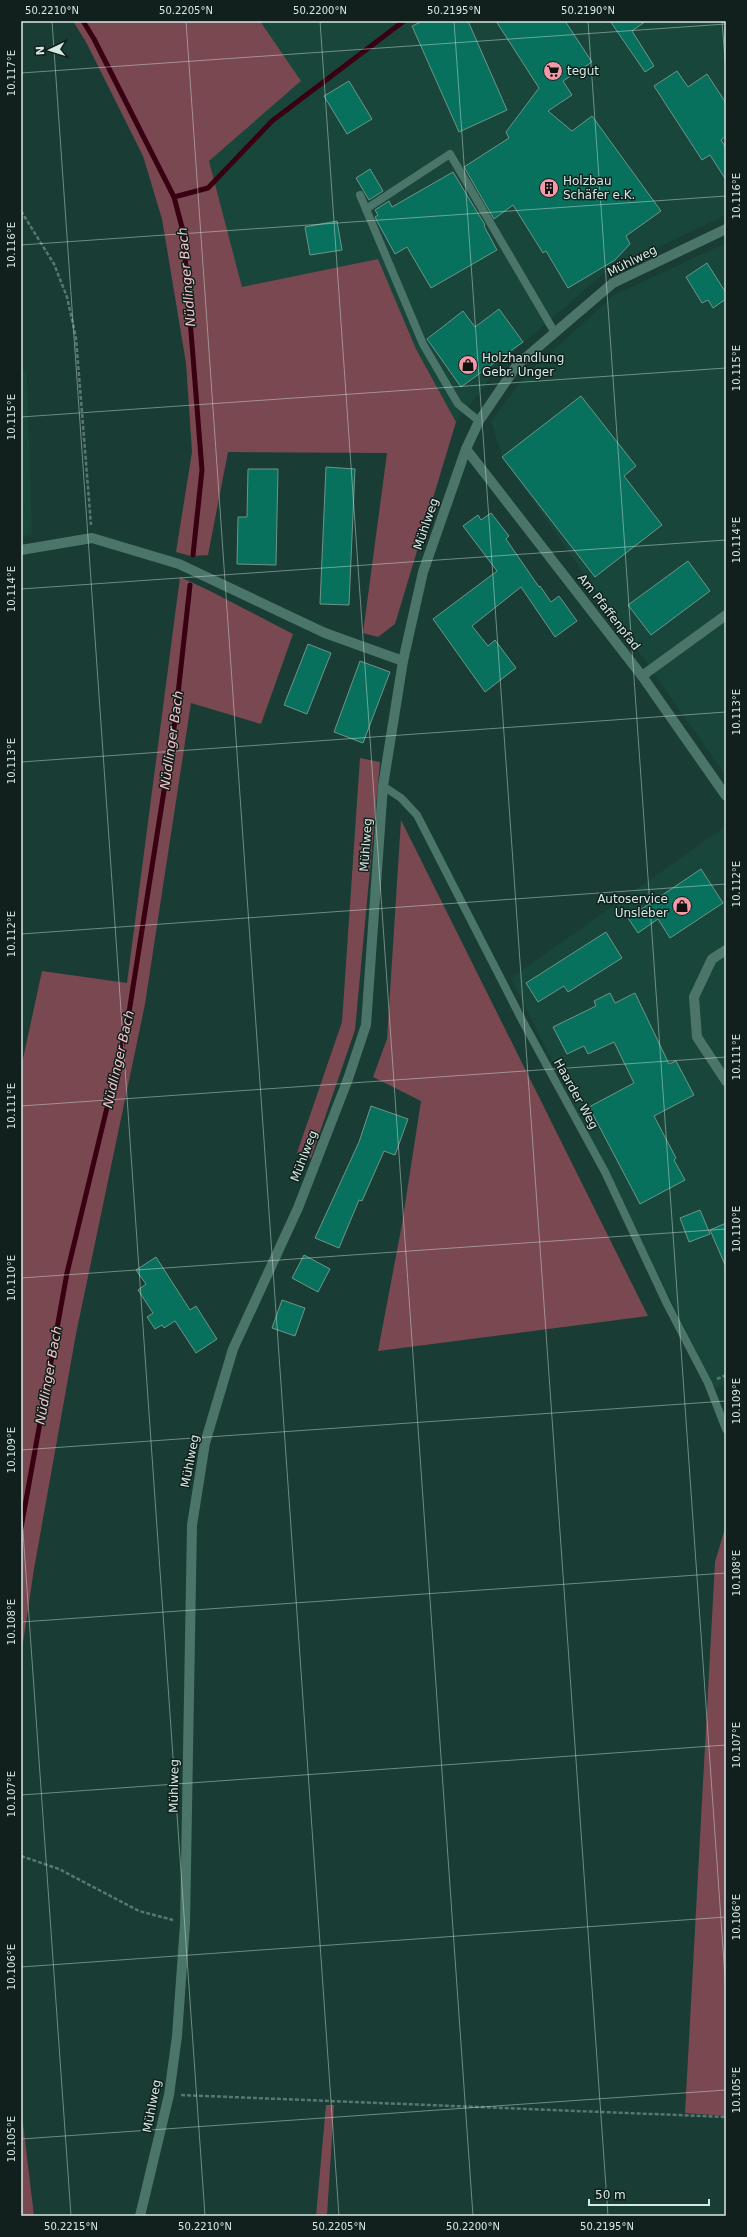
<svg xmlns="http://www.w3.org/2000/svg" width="747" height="2237" viewBox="0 0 747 2237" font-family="'DejaVu Sans',sans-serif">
<rect width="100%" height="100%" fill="#193c34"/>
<g fill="#18463b">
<polygon points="260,21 721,21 726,32 726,215 603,274 507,357 456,422 416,349 378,259 242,287 209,161 301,81"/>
<polygon points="726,243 726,776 502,457 491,421 528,373 614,295"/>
<polygon points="21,367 27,374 32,535 21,537"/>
<polygon points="726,826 726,1384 715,1389 511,978"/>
</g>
<g fill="#7a4851">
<polygon points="73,21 260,21 301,81 209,161 242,287 378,259 416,349 456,422 395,624 378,637 363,633 387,453 228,452 208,555 191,556 176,552 192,452 186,363 162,219 143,156 86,42"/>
<polygon points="180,577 208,590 293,634 261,724 191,703 145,1004 76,1334 34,1569 21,1656 21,1068 42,971 127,983"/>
<polygon points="360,758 380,762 355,1030 311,1158 297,1153 342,1022"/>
<polygon points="401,820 648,1316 378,1351 402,1224 421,1101 373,1077 387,1039"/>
<polygon points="726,1525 726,2116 685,2113 715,1562"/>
<polygon points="326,2105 334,2105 327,2216 316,2216"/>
<polygon points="21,2107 34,2216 21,2216"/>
</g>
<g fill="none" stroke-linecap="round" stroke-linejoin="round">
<g stroke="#380011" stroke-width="5">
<polyline points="83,21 94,39 174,197 183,231 202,470 193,555"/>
<polyline points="174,197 208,188 272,121 404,21"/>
<polyline points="21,1528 67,1273 127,1025 175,721 190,585"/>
</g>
</g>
<g fill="#08715e" stroke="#6f9489">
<polygon points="423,21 468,21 507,110 459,132 412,26"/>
<polygon points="496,21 565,21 592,62 563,81 572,95 548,111 572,131 592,116 661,211 626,236 630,244 615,260 568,288 546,251 543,253 513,205 494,219 464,167 509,138 506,132 539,88"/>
<polygon points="610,21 646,21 632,31 654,66 645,72"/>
<polygon points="677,71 688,87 707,74 726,103 726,136 721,140 726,148 726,180 710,155 702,160 654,86"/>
<polygon points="349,81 372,119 347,134 324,96"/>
<polygon points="370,169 383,191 369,200 356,178"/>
<polygon points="453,172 485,225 484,226 497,250 431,288 407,247 395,254 378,223 375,217 378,215 375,210 389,201 392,207"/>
<polygon points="337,221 342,250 310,255 305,227"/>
<polygon points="707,263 726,293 726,299 713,308 708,300 702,303 686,277"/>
<polygon points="499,309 523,342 461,387 427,339 463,311 475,327"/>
<polygon points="581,396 636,466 624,476 662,525 595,577 502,457"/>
<polygon points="326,467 355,469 349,605 320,604"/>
<polygon points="248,469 278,469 276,565 237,564 238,517 247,517"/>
<polygon points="491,513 509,536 506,539 539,587 540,586 551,602 559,596 577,621 555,637 521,587 472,626 488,646 495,640 516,668 485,692 433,619 497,571 463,526 478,515 481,520"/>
<polygon points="688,561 710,591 651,635 628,605"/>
<polygon points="308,644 331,653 307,714 284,705"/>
<polygon points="360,661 390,672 363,743 334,732"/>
<polygon points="701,869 723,903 670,938 658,919 638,933 628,918"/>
<polygon points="606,932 622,958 568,992 564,986 538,1002 526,983"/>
<polygon points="610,993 615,1003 635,993 669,1064 676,1061 694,1095 654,1116 676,1158 674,1160 685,1180 640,1204 589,1107 634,1083 614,1042 588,1054 584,1046 567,1054 553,1027 596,1006 594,1001"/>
<polygon points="371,1106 408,1119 395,1155 384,1151 362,1201 359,1200 339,1248 315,1238 359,1142"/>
<polygon points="700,1210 710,1234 689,1242 680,1218"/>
<polygon points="726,1223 726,1267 710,1230"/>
<polygon points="304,1255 330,1269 318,1292 292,1278"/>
<polygon points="156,1257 190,1310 196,1306 217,1339 196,1353 175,1321 164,1328 162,1325 155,1329 147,1317 153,1313 138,1290 146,1284 136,1270"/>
<polygon points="282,1300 305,1308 295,1336 272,1328"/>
</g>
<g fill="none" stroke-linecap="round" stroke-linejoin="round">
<g stroke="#597770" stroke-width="2.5" stroke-dasharray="4 2" stroke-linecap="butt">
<polyline points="21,211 54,264 67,297 76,338 91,525"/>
<polyline points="717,1379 726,1375"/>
<polyline points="21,1856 59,1869 139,1911 173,1920"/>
<polyline points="181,2095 726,2117"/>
<polyline points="153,2098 156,2081"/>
</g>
<g stroke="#4b7569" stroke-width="8">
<polyline points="360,195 423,344 458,404 479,421"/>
<polyline points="366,209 450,154 555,333"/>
<polyline points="383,786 401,798 417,815 522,1020 605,1172 667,1304 708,1383 726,1429"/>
</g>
<g stroke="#4b7569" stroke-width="10">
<polyline points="466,449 642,676 726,796"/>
<polyline points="21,550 92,538 179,564 325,633 403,661"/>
<polyline points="642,676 726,615"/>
<polyline points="726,950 712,959 694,997 697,1037 726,1081"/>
<polyline points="140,2216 169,2095 177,2036 185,1924 192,1525 205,1443 233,1349 298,1208 348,1079 366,1025 383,786 403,661 423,572 466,449 479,421 517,365 613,283 726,229"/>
</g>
</g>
<path fill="none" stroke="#d6eae4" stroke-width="1" stroke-opacity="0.45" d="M52,21L205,2216M186,21L339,2216M320,21L473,2216M454,21L608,2216M588,21L726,1991M722,21L726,72M21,73L726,24M21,245L726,196M21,417L726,368M21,589L726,540M21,762L726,712M21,934L726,884M21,1106L726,1057M21,1278L726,1229M21,1450L726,1401M21,1503L71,2216M21,1622L726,1573M21,1795L726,1745M21,1967L726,1917M21,2139L726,2090"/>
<defs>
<g id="supermarket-disc" transform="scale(1)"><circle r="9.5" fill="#f39aa9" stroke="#11201c"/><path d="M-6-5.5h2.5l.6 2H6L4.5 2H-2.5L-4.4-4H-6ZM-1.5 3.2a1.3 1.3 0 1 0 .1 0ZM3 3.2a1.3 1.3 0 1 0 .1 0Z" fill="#111"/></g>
<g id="building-disc" transform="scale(1)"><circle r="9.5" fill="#f39aa9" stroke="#11201c"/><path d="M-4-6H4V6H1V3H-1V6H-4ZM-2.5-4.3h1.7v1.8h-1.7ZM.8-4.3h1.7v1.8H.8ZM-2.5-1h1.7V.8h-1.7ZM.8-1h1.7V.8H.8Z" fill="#111"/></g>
<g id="shop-disc" transform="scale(1)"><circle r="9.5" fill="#f39aa9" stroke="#11201c"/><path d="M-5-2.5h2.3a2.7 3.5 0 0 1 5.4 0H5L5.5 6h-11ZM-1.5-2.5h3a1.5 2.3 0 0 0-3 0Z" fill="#111"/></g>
</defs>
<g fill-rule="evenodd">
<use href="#supermarket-disc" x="553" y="71"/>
<use href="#building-disc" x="549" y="188"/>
<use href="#shop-disc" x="468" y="365"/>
<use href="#shop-disc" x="682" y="906"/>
</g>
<g text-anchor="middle" stroke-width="3" stroke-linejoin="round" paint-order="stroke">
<g font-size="12" fill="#d6eae4" stroke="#11201c" text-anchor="start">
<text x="567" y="75">tegut</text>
<text x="563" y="185">Holzbau<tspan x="563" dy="14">Schäfer e.K.</tspan></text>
<text x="482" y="362">Holzhandlung<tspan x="482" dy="14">Gebr. Unger</tspan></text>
<text x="668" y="903" text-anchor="end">Autoservice<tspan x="668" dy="14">Unsleber</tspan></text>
</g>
<g font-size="12" fill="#d6eae4" stroke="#11201c">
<text transform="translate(632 261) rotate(-27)" y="4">Mühlweg</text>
<text transform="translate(426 524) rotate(-71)" y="4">Mühlweg</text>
<text transform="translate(609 612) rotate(52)" y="4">Am Pfaffenpfad</text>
<text transform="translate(366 845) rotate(-86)" y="4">Mühlweg</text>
<text transform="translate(576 1094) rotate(61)" y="4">Haarder Weg</text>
<text transform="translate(304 1156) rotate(-69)" y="4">Mühlweg</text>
<text transform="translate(190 1461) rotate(-79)" y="4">Mühlweg</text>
<text transform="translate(174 1786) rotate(-89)" y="4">Mühlweg</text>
<text transform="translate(152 2106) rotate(-79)" y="4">Mühlweg</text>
</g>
<g font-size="13" font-style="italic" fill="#f7c5cc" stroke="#11201c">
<text transform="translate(186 277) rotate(-95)" y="5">Nüdlinger Bach</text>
<text transform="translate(171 740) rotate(-82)" y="5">Nüdlinger Bach</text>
<text transform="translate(118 1059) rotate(-77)" y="5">Nüdlinger Bach</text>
<text transform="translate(48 1375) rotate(-80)" y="5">Nüdlinger Bach</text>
</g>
</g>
<rect width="747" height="2237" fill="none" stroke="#11201c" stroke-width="44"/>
<g transform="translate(50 50) rotate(266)" stroke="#11201c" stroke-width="3" paint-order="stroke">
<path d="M0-3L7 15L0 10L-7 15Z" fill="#d6eae4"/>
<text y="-6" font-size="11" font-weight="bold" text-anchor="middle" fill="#d6eae4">N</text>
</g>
<path d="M589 2199v6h120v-6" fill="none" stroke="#d6eae4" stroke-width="2"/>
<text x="595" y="2199" font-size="12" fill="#d6eae4" stroke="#11201c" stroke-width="3" paint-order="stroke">50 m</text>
<rect x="22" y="22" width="703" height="2193" fill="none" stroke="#d6eae4" stroke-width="1.5"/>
<g font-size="10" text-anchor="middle" fill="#d6eae4">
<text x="52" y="14">50.2210°N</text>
<text x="186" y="14">50.2205°N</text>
<text x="320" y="14">50.2200°N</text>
<text x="454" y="14">50.2195°N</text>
<text x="588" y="14">50.2190°N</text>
<text transform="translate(11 73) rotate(-90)" y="4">10.117°E</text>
<text transform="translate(736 196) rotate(-90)" y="4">10.116°E</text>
<text transform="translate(11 245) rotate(-90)" y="4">10.116°E</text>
<text transform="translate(736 368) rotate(-90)" y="4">10.115°E</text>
<text transform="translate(11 417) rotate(-90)" y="4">10.115°E</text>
<text transform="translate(736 540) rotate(-90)" y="4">10.114°E</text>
<text transform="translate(11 589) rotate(-90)" y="4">10.114°E</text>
<text transform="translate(736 712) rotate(-90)" y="4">10.113°E</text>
<text transform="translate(11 761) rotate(-90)" y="4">10.113°E</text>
<text transform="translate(736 884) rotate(-90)" y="4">10.112°E</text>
<text transform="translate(11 934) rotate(-90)" y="4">10.112°E</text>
<text transform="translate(736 1057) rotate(-90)" y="4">10.111°E</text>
<text transform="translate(11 1106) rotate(-90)" y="4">10.111°E</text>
<text transform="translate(736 1229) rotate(-90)" y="4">10.110°E</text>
<text transform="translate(11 1278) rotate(-90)" y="4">10.110°E</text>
<text transform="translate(736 1401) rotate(-90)" y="4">10.109°E</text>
<text transform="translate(11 1450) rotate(-90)" y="4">10.109°E</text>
<text transform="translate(736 1573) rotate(-90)" y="4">10.108°E</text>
<text transform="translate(11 1622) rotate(-90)" y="4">10.108°E</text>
<text transform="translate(736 1745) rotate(-90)" y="4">10.107°E</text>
<text transform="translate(11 1794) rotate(-90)" y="4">10.107°E</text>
<text transform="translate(736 1917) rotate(-90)" y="4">10.106°E</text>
<text transform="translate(11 1967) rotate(-90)" y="4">10.106°E</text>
<text transform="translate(736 2090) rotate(-90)" y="4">10.105°E</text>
<text transform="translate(11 2139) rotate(-90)" y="4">10.105°E</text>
<text x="71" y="2230">50.2215°N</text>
<text x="205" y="2230">50.2210°N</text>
<text x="339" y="2230">50.2205°N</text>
<text x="473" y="2230">50.2200°N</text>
<text x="607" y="2230">50.2195°N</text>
</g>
</svg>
